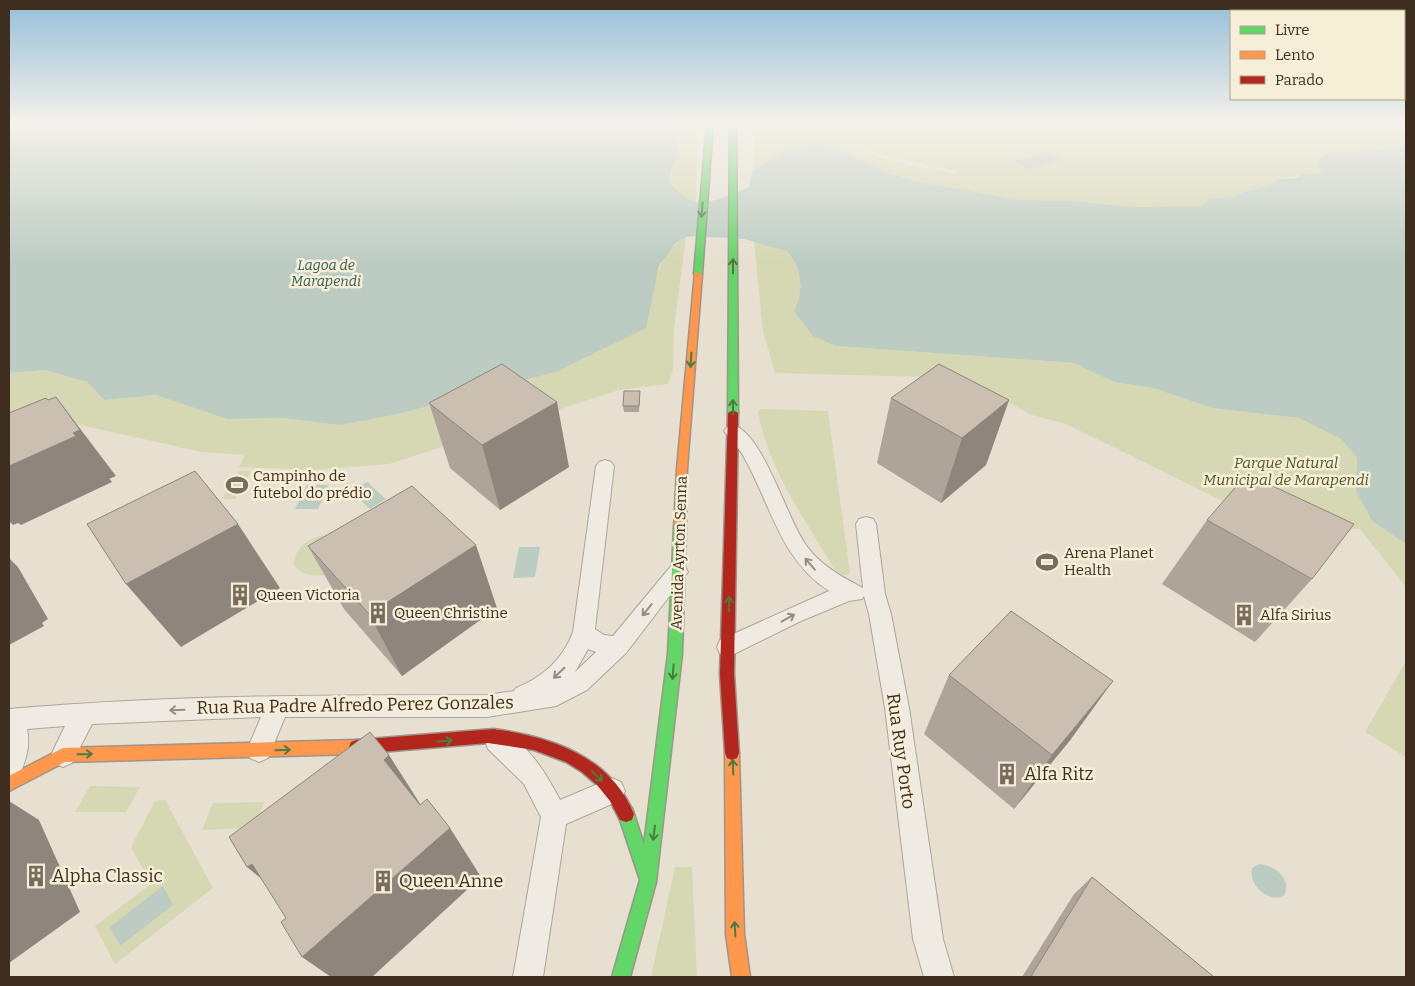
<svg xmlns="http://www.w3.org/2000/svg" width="1415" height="986" viewBox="0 0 1415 986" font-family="Bitter,serif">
<rect width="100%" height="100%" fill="#e7e0d1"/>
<g fill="#d6d7b3" fill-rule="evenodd">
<polygon points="670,124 698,124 696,202 678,194 668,180 679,148"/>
<path d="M755,124H1406V144L1373,151H1348L1316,173L1278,179L1269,186L1243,192L1236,196L1215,198L1202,206L1134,207L1074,201L1020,200L914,181L883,171L811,143L789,149L753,172ZM851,144L877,154L953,170L957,174C921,167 884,163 851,144Z"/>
<path d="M686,237L674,328L673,370L668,384L619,390L389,464L313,470L239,467L245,455L202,452L71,423L9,415V373L45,370L87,382L104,400L156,395L227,419L283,418L339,425L646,328C653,296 654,255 686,237Z"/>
<polygon points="754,241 787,250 792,256 800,279 800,301 836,346 1074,363 1114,382 1153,388 1212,408 1299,418 1341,439 1357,458 1356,491 1372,521 1406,544 1406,587 1360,529 1284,526 1282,530 1066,424 1032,415 963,378 775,373 763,331"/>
<path d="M761,409L828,411L850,574L844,575L835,570C805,519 768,470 758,411Z"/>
<polygon points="239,471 251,471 235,499 222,499"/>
<path d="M326,534L339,547L328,575C314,576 301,577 293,563C298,544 308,540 326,534Z"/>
<polygon points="1406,661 1406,757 1365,732"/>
<polygon points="90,786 140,787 126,812 75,812"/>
<polygon points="165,800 213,888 115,964 95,926 151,884 131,847 155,801"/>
<polygon points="264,802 254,828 202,830 213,803"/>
<polygon points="675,867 692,867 697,977 651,977"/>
</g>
<g fill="#bcccc2">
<path d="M41,124H670L679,148L668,180C693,215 716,201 749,187L752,172L789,149L811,143L831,146L883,171L914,181L1020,200L1074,201L1134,207L1202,206L1209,199L1236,196L1243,192L1269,186L1278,179L1297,178L1301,175L1316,173L1322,170L1317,165L1320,158L1332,152L1373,151L1406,144V544L1372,521L1356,491L1357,458L1341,439L1299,418L1212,408L1153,388L1114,382L1074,363L836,346L813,336L794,311C805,292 801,267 787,251L744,239L694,236L686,237L676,243L659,266L646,328L558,371L398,414L339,425L283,418L227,419L156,395L104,400L87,382L45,370L9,373V131Z"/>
<polygon points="1046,152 1061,160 1029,169 1014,161"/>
<polygon points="367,482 386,499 370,509 351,491"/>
<polygon points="307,485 329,485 318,509 295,509"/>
<polygon points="519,547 540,547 535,577 513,578"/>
<path d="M1259,864C1274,865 1293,879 1284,896C1268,903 1248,885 1252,868Z"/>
<polygon points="163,886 173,905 120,946 110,927"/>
</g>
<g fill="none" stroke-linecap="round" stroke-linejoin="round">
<g stroke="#ada599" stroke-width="2">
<g id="street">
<path d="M733,425C764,434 786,518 806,545C821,566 841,576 863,588L856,524L859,519L866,517L873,519L876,524L885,594L891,614L909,708L943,939L954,977H924L913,939L885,708L869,614L864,596L862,599L849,601L801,621L728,657L720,654L717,647L720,640L829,591C781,560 771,506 745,459C740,448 731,441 724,431L727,427Z"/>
<path d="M605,460L611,462L614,466L595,629L604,635L613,636L671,566L678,564L685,566L688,572L626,653L587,690L556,706L487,717H285L268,758L259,762L250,758L247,750L261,717L92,724L72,763L63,767L54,763L51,755L65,726L27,729C31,748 25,762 18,779L9,782V709C168,695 327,695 487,695L514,691L516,688C543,677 563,659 573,632L596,466L599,462ZM588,649L596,652L575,672Z"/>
<path d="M497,729C527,741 546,773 560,800L612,778L621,782L625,791L621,800L566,824L543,977H513L541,817L524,784L488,749L485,741L488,733Z"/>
</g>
</g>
<g stroke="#9c958a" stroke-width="3">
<g id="fast">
<polygon points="707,124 713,124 702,274 698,276 694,274"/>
<polygon points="730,124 736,124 738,413 733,416 728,413"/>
<polygon points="680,524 684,525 686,528 682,654 656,882 630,977 612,977 640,880 618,814 620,808 626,806 632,808 644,845 668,654 674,528 676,525"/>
</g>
</g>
<g stroke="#9c958a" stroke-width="3">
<g id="slow">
<polygon points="695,272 702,274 687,469 686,528 684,531 676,531 674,528 677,469"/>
<polygon points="356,740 361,742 363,747 361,752 356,754 65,762 9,791 9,776 63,748"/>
<polygon points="732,746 737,748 739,753 744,934 750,977 732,977 726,934 725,753 727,748"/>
</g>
</g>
<g stroke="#9c958a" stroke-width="3">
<g id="jam">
<polygon points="733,410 738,413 734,674 739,753 737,758 732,760 727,758 725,753 720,674 728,413"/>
<path d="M494,729C551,737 610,756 634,814L632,820L626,822L620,820L610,801L597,785L582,772L566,762L534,750L488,743L356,754L351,752L349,747L351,742L356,740Z"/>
</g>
</g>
<use href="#street" fill="#efebe3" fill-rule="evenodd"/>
<use href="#fast" fill="#63d668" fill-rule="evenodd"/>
<use href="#slow" fill="#ff974d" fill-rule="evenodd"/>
<use href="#jam" fill="#b3261e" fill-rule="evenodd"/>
</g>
<g fill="#afa499">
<polygon points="640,391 640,396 639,412 624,412 623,406"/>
<polygon points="891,398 1009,400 986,465 941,503 877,463"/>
<polygon points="429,403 569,467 500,510 450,468"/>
<polygon points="1207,520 1312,579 1255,642 1162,584"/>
<polygon points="308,546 497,608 402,676 344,609"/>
<polygon points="949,675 1071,739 1014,809 924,734"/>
<polygon points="1092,877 1214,977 1022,977 1074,894"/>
</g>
<g fill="#8e867d">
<polygon points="56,397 116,476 109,479 73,433"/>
<polygon points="1009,400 986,465 941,503 962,438"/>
<polygon points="557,402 569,467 500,510 482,445"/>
<polygon points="76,436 112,482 21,525 18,523 13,525 9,521 9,466"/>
<polygon points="238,524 280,588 181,647 126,584"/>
<polygon points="476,545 497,608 402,676 369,614"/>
<polygon points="9,558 18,567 48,619 42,623 44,626 9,645"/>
<polygon points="1113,681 1071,739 1014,809 1052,755"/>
<polygon points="389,755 424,810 384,760"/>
<polygon points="9,801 39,820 80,912 9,963"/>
<polygon points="450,828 481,877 372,977 331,977 302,957"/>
<polygon points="252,864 303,913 247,867"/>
</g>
<g fill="#cbbfb2" stroke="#8e867d">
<polygon points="502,364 557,402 482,445 429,403"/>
<polygon points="939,364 1009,400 962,438 891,398"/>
<polygon points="624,391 640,391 639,406 623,406"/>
<polygon points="56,397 80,430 73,433 76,436 9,466 9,413 46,398 48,400"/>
<polygon points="195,471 238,524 126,584 87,524"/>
<polygon points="1247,474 1354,524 1312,579 1207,520"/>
<polygon points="412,486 476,545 369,614 308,546"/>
<polygon points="1011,611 1113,681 1052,755 949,675"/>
<polygon points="370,732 389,755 384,760 420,805 427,799 450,828 302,957 281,922 286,918 252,864 247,867 229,837"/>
<polygon points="1092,877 1214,977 1031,977 1033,973"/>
</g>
<defs><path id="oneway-shaft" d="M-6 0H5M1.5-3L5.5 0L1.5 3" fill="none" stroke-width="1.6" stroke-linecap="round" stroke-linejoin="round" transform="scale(1.25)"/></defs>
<g stroke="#4e7a40">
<use href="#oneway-shaft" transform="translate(702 210) rotate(95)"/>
<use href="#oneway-shaft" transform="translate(733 266) rotate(-90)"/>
<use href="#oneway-shaft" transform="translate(691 360) rotate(93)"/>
<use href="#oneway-shaft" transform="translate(733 407) rotate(-91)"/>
<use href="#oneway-shaft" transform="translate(729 604) rotate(-89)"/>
<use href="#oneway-shaft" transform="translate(673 672) rotate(95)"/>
<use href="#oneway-shaft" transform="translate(445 741) rotate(-6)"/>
<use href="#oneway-shaft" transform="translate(283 750) rotate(-2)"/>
<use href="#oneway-shaft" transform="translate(85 754) rotate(-1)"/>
<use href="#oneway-shaft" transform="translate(733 767) rotate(-92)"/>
<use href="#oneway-shaft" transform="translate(597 776) rotate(45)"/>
<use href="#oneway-shaft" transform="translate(654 833) rotate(97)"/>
<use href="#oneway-shaft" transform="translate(735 929) rotate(-93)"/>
</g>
<g stroke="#968c82">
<use href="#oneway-shaft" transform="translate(810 564) rotate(-131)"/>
<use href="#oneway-shaft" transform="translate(647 610) rotate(129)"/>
<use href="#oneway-shaft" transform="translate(788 618) rotate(-29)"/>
<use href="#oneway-shaft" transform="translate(559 673) rotate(136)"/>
<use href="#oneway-shaft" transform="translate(177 710) rotate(178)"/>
</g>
<linearGradient id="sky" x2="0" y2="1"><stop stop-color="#96bed9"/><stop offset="0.47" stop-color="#f4f1ea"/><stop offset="1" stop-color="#f4f1ea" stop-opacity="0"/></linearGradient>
<rect width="1415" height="262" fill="url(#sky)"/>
<defs>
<g id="stadium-bare" transform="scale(1.725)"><path d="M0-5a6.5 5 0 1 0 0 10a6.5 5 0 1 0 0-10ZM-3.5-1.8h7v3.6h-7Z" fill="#786c5e" stroke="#f7eed8" stroke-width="2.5" paint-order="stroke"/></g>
<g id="building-bare" transform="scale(1.725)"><path d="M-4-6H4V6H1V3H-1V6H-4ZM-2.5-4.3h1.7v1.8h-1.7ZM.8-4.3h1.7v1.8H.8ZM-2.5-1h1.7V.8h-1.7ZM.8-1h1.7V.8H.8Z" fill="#786c5e" stroke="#f7eed8" stroke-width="2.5" paint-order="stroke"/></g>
</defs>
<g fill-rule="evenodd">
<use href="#stadium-bare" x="237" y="485"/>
<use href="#stadium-bare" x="1047" y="562"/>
<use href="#building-bare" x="240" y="595"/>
<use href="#building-bare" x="378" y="613"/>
<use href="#building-bare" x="1244" y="615"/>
<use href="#building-bare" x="1007" y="774"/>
<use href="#building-bare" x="36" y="876"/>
<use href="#building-bare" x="383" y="881"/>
</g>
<g text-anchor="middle" stroke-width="5" stroke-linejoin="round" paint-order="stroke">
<g font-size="14" font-style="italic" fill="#2f5d5a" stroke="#f7eed8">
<text x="326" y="270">Lagoa de<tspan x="326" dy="16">Marapendi</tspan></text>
</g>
<g font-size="15" font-style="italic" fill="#4d5a26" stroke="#f7eed8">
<text x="1286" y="468">Parque Natural<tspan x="1286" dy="17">Municipal de Marapendi</tspan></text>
</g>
<g font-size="15" fill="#3d2e20" stroke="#f7eed8" text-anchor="start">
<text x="253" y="481">Campinho de<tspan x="253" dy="17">futebol do prédio</tspan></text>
<text x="1064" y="558">Arena Planet<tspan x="1064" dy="17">Health</tspan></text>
<text x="256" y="600">Queen Victoria</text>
<text x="394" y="618">Queen Christine</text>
<text x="1260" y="620">Alfa Sirius</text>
</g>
<g font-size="15" fill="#3d2e20" stroke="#f7eed8">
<text transform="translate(679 553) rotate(-88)" y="5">Avenida Ayrton Senna</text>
</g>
<g font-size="18" fill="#3d2e20" stroke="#f7eed8">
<text transform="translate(355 705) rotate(-1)" y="6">Rua Rua Padre Alfredo Perez Gonzales</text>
<text transform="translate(901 751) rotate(82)" y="6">Rua Ruy Porto</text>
</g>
<g font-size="18" fill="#3d2e20" stroke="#f7eed8" text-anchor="start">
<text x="1024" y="780">Alfa Ritz</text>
<text x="52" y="882">Alpha Classic</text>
<text x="399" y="887">Queen Anne</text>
</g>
</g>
<rect width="1415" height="986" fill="none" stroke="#3d2e20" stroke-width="20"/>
<rect x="1230" y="10" width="175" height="90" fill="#f7eed8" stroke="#ada18e"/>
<rect x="1240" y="26" width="25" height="8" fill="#63d668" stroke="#ada18e"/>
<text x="1275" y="35" font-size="15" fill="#3d2e20">Livre</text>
<rect x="1240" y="51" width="25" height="8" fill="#ff974d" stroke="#ada18e"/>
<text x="1275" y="60" font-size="15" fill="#3d2e20">Lento</text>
<rect x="1240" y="76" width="25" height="8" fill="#b3261e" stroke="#ada18e"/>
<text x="1275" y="85" font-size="15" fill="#3d2e20">Parado</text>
</svg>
